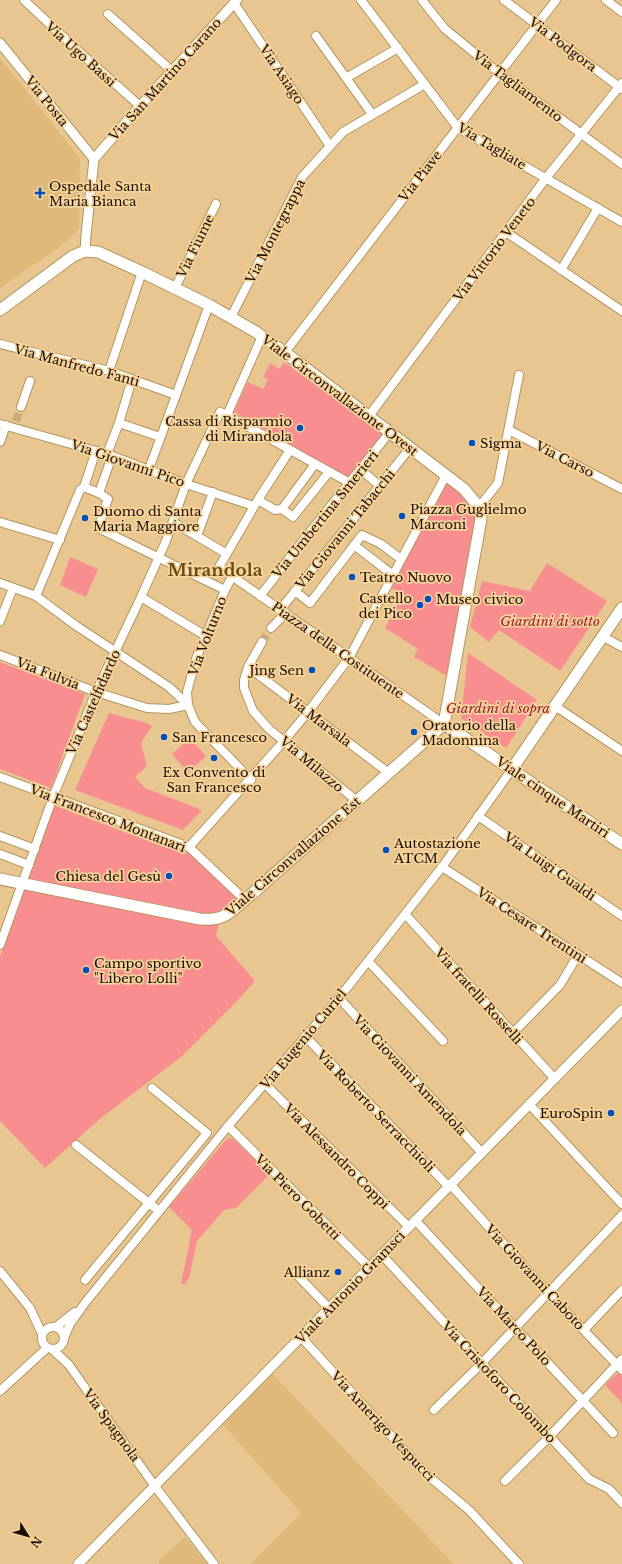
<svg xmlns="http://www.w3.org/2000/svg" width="622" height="1564" viewBox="0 0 622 1564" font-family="'Libre Baskerville',serif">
<rect width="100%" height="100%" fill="#e8c68f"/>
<g fill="#dfb97a">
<polygon points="0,58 80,158 79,229 61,246 0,288"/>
<polygon points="271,1372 454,1564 250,1564 301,1513 220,1421"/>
<polygon points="185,1537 207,1564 159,1564 159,1560"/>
</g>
<g fill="#f98e91">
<polygon points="284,362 384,435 350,479 234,412 248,382 263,389 268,379 263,377 270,363 279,369"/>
<path d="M445,481C460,494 471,500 477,520L452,679L414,657L418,649L385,628L403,594L387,586Z"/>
<polygon points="70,557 98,569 86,597 60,585"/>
<polygon points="547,563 607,601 560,671 499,630 489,642 470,627 482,581 530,591"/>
<polygon points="468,653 537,700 506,748 461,718"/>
<polygon points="0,662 85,694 51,788 0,769"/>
<polygon points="109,713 147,723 152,726 141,743 147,766 135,777 145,788 202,810 183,830 75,790"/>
<polygon points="190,738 206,756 188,772 172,754"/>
<polygon points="53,805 164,847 192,854 245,900 213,920 23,883"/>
<polygon points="24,885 219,923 216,936 255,981 237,1001 181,1057 101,1118 45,1168 0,1121 0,957"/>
<polygon points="229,1138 233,1139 270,1174 236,1208 224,1210 197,1241 189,1278 185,1284 181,1284 192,1230 169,1207 225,1141"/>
<polygon points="619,1372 622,1376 622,1403 605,1385"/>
</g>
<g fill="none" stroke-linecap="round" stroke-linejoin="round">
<g stroke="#c9aa7a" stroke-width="8" stroke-dasharray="8 4" stroke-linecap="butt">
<polyline points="16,421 21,407"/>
<polyline points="262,642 271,628"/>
</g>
<g stroke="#b5955f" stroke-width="10">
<g id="minor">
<polyline points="24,0 74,47 140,106"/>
<polyline points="361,0 458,128 622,222"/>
<polyline points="422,0 445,29 499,73 622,164"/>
<polyline points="504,0 622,89"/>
<polyline points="606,0 622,12"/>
<polyline points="234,3 330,146"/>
<polyline points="108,14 172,71"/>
<polyline points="316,36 372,114"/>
<polyline points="346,78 398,48"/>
<polyline points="506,232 622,311"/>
<polyline points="561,270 598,208"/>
<polyline points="175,288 216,204"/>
<polyline points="231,317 302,177 343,132 425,84"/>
<polyline points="0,344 109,371 176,395"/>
<polyline points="285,352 556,0"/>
<polyline points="109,371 142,272"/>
<polyline points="21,407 30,381"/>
<polyline points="227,415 262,336"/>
<polyline points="369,416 546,178 622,83"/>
<polyline points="119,423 160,437"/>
<polyline points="0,424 107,454 186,484 254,506"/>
<polyline points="509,430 622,489"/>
<polyline points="0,442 6,425"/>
<polyline points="290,450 259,498 219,567 444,724"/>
<polyline points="96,451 84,487 99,493 112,456"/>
<polyline points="107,454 119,423 132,379"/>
<polyline points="315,464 282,509 293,517 329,472"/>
<polyline points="149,469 209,305"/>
<polyline points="361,470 380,486"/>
<polyline points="99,493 108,499 98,528 225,590"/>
<polyline points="258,500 275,510 282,509"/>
<polyline points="479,507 498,483 519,375"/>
<polyline points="0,522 60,540"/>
<polyline points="173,522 227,554"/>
<polyline points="197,536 213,492"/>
<polyline points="354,545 393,575"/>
<polyline points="232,577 225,590 196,659 187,692 188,705 195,722 251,780"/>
<polyline points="0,583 36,596 75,625 169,687 188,705"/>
<polyline points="295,591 310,603 362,535 381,544 401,559"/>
<polyline points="36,596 80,490 84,487"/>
<polyline points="260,596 305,538 390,432"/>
<polyline points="141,597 206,636"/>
<polyline points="280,610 410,448"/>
<polyline points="0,621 13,588"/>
<polyline points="271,628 286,613"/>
<polyline points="602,636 622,647"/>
<polyline points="262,642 248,667 244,680 244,688 253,711 269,729 357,801"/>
<polyline points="0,655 96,692 147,708 169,709 188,705"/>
<polyline points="248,667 389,773"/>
<polyline points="555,706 622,751"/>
<polyline points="0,777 189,847 245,900"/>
<polyline points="478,816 622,916"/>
<polyline points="0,836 35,849"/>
<polyline points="189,847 284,741 308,712 349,658 446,475"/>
<polyline points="0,854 29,865"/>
<polyline points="442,867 622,983"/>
<polyline points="405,914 554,1078"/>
<polyline points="0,945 53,797 96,692 141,597 166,541 186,484 220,412 227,415 350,483"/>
<polyline points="368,961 443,1041"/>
<polyline points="339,998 482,1153"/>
<polyline points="513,1033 560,985 578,955"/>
<polyline points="305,1036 448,1186"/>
<polyline points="265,1084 409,1227"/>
<polyline points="529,1104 622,1204"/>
<polyline points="228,1126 369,1267"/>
<polyline points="76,1145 159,1211"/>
<polyline points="450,1184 548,1293 622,1370"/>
<polyline points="415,1220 613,1433"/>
<polyline points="381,1254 589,1479 609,1489 622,1503"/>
<polyline points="0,1271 30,1308 42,1334"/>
<polyline points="295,1273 329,1308"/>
<polyline points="85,1280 207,1133 152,1088"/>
<circle cx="53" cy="1338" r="11"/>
<polyline points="56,1327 75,1312"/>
<polyline points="584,1330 622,1290"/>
<polyline points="301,1337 426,1474 469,1510 519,1564"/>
<polyline points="64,1338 70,1324 85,1303 228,1126 339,998 442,867 512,769"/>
<polyline points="52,1349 69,1365 154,1485 214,1564"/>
<polyline points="0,1391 47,1348"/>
<polyline points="434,1410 481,1364 622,1215"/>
<polyline points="505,1481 549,1437 622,1359"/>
</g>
</g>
<g stroke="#b5955f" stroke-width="11">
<g id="tertiary">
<polyline points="0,43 94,159"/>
<polyline points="94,159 140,106 237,0"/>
<polyline points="85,251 86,235 94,159"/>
<polyline points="78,1564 622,1010"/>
</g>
</g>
<g stroke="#b5955f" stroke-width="13">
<g id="secondary">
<polyline points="0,310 73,256 85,251 98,252 142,272 209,305 256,332 299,363 464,489 479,507 481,519 444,724"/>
<polyline points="444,724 622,844"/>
<polyline points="512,769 622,608"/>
<path d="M0,879L200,919C223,921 228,914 245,900L444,724"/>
</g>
</g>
<use href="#minor" stroke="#fff" stroke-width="8"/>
<use href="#tertiary" stroke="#fff" stroke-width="9"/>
<use href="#secondary" stroke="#fff" stroke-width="11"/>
</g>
<g fill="#004eb8" stroke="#f5d39b" stroke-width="1.5">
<path d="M38 187h4v4h4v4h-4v4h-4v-4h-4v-4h4z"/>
<circle cx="300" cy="428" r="4"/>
<circle cx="472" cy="443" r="4"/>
<circle cx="402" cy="516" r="4"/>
<circle cx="85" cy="518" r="4"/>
<circle cx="352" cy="577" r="4"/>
<circle cx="428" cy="599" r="4"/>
<circle cx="420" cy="605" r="4"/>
<circle cx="312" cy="670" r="4"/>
<circle cx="414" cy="732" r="4"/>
<circle cx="164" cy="737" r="4"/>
<circle cx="214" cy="758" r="4"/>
<circle cx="386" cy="850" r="4"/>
<circle cx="169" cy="876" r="4"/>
<circle cx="86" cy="970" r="4"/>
<circle cx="611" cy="1113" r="4"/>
<circle cx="338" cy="1272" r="4"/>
</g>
<g text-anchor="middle" stroke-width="3.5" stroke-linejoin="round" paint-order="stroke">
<g font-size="13" fill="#1a0e00" stroke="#f5d39b">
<text transform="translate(563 44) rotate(37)" y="5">Via Podgora</text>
<text transform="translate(81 54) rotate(42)" y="5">Via Ugo Bassi</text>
<text transform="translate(282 74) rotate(56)" y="5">Via Asiago</text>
<text transform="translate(165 79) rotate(-48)" y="5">Via San Martino Carano</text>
<text transform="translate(518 86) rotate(37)" y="5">Via Tagliamento</text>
<text transform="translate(47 101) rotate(51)" y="5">Via Posta</text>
<text transform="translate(492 146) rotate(31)" y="5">Via Tagliate</text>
<text transform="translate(420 176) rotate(-52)" y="5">Via Piave</text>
<text transform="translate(275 231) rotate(-63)" y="5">Via Montegrappa</text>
<text transform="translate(195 246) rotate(-64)" y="5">Via Fiume</text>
<text transform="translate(494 249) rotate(-53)" y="5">Via Vittorio Veneto</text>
<text transform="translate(77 365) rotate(15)" y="5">Via Manfredo Fanti</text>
<text transform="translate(340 395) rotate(37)" y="5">Viale Circonvallazione Ovest</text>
<text transform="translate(565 459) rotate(27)" y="5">Via Carso</text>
<text transform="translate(128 463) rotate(19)" y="5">Via Giovanni Pico</text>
<text transform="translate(325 514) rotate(-51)" y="5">Via Umbertina Smerieri</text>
<text transform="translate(345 529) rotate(-51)" y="5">Via Giovanni Tabacchi</text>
<text transform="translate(207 636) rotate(-69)" y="5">Via Volturno</text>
<text transform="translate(338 650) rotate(35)" y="5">Piazza della Costituente</text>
<text transform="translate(48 673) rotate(21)" y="5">Via Fulvia</text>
<text transform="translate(93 702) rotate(-66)" y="5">Via Castelfidardo</text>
<text transform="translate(319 720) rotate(37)" y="5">Via Marsala</text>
<text transform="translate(312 764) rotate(40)" y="5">Via Milazzo</text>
<text transform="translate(553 797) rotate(34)" y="5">Viale cinque Martiri</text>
<text transform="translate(108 818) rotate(21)" y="5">Via Francesco Montanari</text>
<text transform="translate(293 856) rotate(-41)" y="5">Viale Circonvallazione Est</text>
<text transform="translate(550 866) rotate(35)" y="5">Via Luigi Gualdi</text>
<text transform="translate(532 925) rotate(33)" y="5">Via Cesare Trentini</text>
<text transform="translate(479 996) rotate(48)" y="5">Via fratelli Rosselli</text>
<text transform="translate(303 1039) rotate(-50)" y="5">Via Eugenio Curiel</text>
<text transform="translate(410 1075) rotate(47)" y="5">Via Giovanni Amendola</text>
<text transform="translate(376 1111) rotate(46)" y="5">Via Roberto Serracchioli</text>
<text transform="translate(337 1156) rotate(45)" y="5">Via Alessandro Coppi</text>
<text transform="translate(298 1197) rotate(45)" y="5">Via Piero Gobetti</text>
<text transform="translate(535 1277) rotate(47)" y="5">Via Giovanni Caboto</text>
<text transform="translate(350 1287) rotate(-46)" y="5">Viale Antonio Gramsci</text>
<text transform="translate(514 1326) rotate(47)" y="5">Via Marco Polo</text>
<text transform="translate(499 1382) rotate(47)" y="5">Via Cristoforo Colombo</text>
<text transform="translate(112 1425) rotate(54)" y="5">Via Spagnola</text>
<text transform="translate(383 1426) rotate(47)" y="5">Via Amerigo Vespucci</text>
</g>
<g font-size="13" fill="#1a0e00" stroke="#f5d39b" text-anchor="start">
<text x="49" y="191">Ospedale Santa<tspan x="49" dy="15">Maria Bianca</tspan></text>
<text x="292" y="426" text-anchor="end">Cassa di Risparmio<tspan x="292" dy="15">di Mirandola</tspan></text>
<text x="480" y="448">Sigma</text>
<text x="410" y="514">Piazza Guglielmo<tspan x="410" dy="15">Marconi</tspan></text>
<text x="93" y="516">Duomo di Santa<tspan x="93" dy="15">Maria Maggiore</tspan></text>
<text x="360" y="582">Teatro Nuovo</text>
<text x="412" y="603" text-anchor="end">Castello<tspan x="412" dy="15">dei Pico</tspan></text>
<text x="436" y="604">Museo civico</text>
<text x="304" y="675" text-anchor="end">Jing Sen</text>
<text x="422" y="730">Oratorio della<tspan x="422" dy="15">Madonnina</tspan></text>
<text x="172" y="742">San Francesco</text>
<text x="214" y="777" text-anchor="middle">Ex Convento di<tspan x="214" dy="15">San Francesco</tspan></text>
<text x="394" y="848">Autostazione<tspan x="394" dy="15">ATCM</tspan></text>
<text x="161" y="881" text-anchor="end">Chiesa del Gesù</text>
<text x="94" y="968">Campo sportivo<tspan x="94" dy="15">"Libero Lolli"</tspan></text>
<text x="603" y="1118" text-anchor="end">EuroSpin</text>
<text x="330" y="1277" text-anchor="end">Allianz</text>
</g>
<g font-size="13" font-style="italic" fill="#981a2e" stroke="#f5d39b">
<text x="550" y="626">Giardini di sotto</text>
<text x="498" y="713">Giardini di sopra</text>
</g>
<g font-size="17" font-weight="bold" fill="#6a4c13" stroke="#f5d39b">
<text x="215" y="576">Mirandola</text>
</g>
</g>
<g transform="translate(28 1536) rotate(127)" stroke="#f5d39b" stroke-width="3" paint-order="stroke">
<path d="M0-3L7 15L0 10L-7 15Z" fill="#1a0e00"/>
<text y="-6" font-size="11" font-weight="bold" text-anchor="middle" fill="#1a0e00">N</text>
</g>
</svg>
